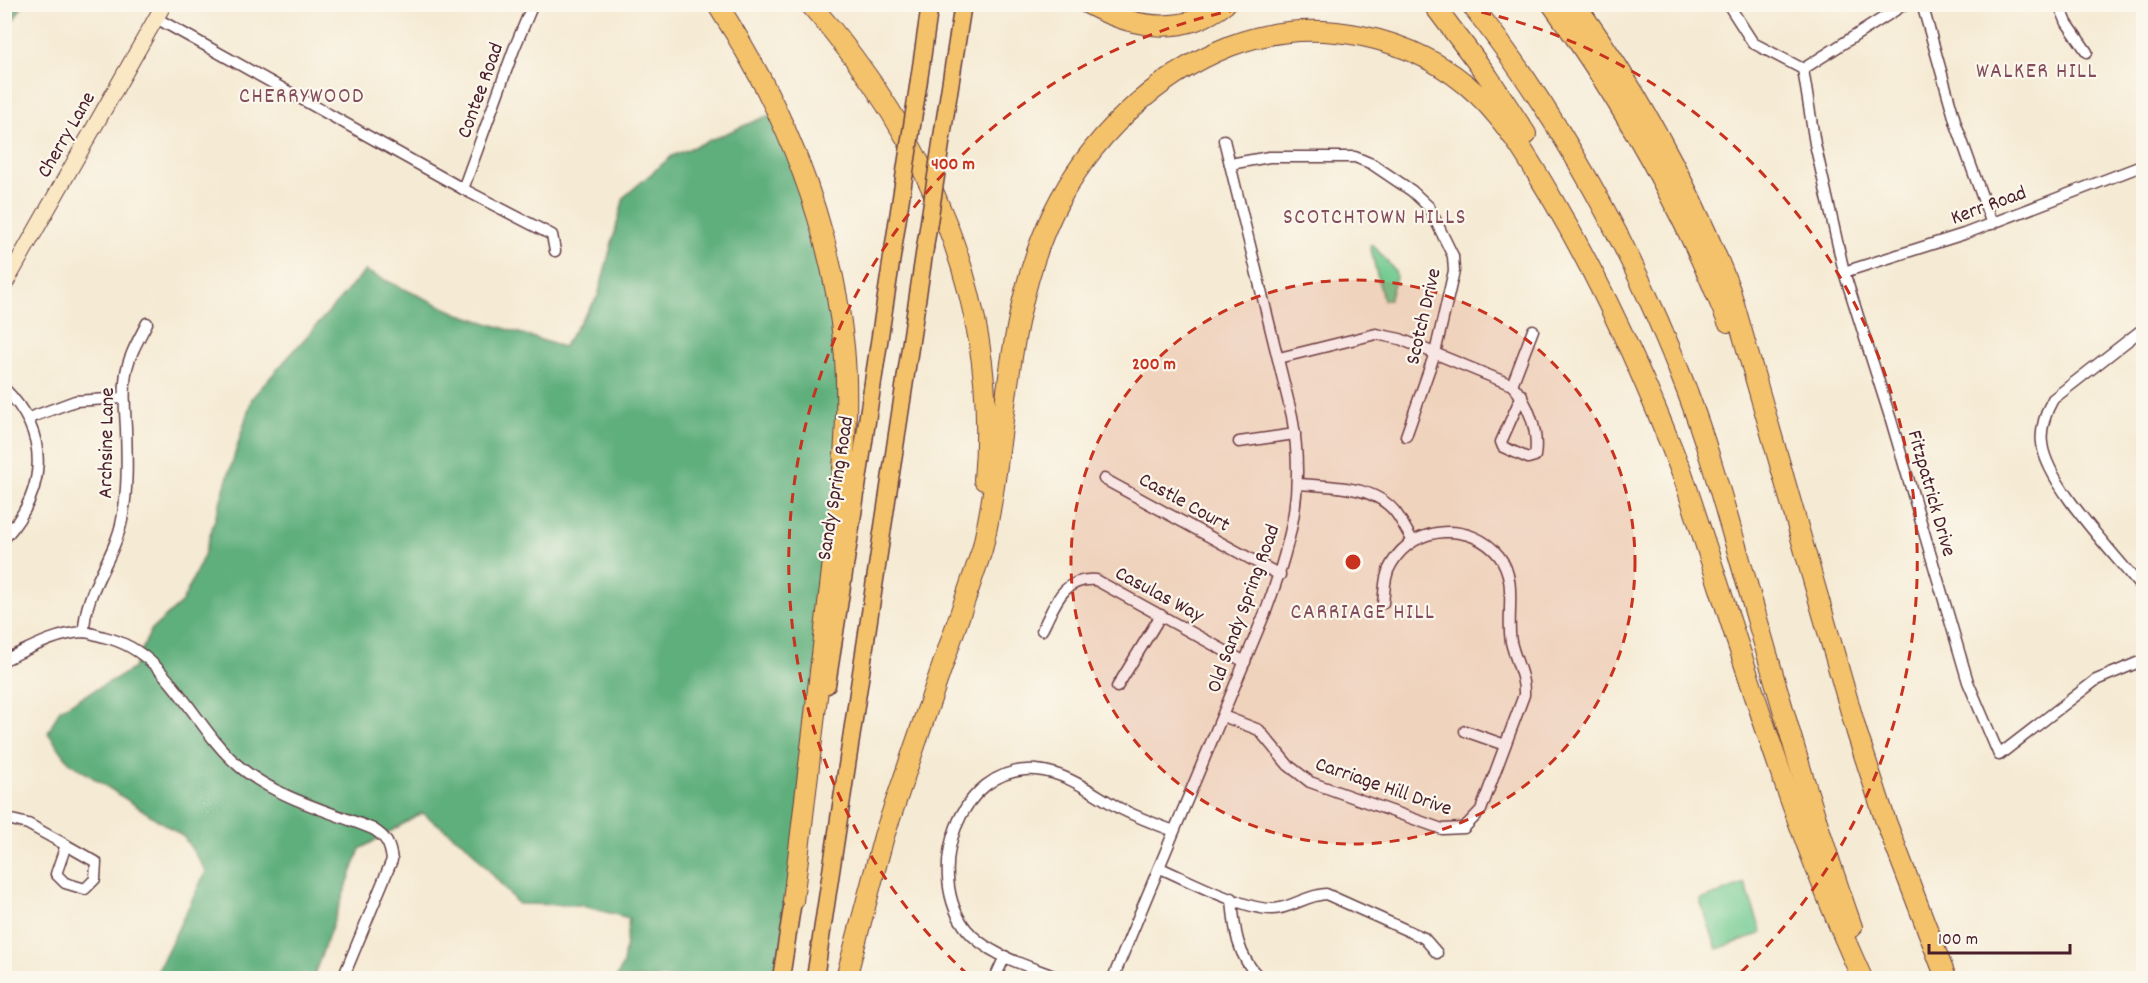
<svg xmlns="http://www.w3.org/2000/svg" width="2148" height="983" viewBox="0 0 2148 983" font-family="Dekko,sans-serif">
<rect width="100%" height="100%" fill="#fbf7ec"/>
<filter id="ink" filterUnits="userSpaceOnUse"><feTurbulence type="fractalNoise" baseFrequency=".0167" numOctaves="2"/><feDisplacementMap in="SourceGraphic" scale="12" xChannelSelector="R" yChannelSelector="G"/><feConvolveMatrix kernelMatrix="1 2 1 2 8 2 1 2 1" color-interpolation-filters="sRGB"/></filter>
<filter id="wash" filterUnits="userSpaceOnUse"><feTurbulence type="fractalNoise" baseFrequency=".008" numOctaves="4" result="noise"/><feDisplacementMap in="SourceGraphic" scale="24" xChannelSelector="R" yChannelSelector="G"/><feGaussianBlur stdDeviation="1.35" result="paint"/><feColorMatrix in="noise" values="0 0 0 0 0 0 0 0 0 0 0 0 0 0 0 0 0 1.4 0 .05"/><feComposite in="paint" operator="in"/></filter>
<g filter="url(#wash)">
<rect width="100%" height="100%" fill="#f5ead3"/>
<g fill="#73cb91" stroke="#5e755e" stroke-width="1.5">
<polygon points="1370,245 1373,245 1395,271 1396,277 1389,300 1383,300"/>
<polygon points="1745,884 1762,933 1717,949 1700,900"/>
</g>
<g fill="#5eaf7b" stroke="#546753" stroke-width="1.5">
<polygon points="5,4 23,5 5,33 4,5"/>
<polygon points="779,111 812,196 846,398 781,978 616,978 623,964 629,918 579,905 518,904 467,845 422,813 360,849 313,978 154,978 206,871 184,837 69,762 48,733 60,709 133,669 151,630 182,602 204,555 252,398 365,271 459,314 563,347 598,296 624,197 672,156"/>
</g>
</g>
<g filter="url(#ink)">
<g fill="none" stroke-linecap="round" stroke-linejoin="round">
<g stroke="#643d44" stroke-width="13">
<g id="street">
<polyline points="1728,4 1753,43 1803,69"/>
<polyline points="1922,4 1956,124 1992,224"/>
<polyline points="2059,4 2067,23 2087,52"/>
<polyline points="156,18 463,189 552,235 555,251"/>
<polyline points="1803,69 1815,144 1844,272 1891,420 1968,682 1999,755 2096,680 2144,660"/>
<polyline points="1803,69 1905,4"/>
<polyline points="1230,164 1269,157 1355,157 1372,164 1412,191 1429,207 1453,256 1454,271 1435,353 1406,436"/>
<polyline points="463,189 514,49 533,4"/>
<polyline points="1844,272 1964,234 2144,165"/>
<path d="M2144,328L2053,399C2046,411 2040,429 2042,443C2046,485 2117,556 2144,591"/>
<path d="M1279,358L1376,334L1400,339L1512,385C1528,402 1539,431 1535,456L1528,458L1503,447L1501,442L1522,395"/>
<polyline points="1512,385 1533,330"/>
<path d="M4,388C51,435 47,490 4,539"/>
<polyline points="29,418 75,401 124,398"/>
<polyline points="1239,442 1295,434"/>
<polyline points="1104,479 1280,575"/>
<path d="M1299,484C1330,487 1374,484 1396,513C1402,521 1407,532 1413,541"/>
<path d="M1042,630C1055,605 1062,577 1096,580L1245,662"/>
<path d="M84,632C84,591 114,560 122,520C128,490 127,459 126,428C125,410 123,392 126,373C129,355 139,339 147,323"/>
<path d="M4,660C29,649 54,634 82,632C89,632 97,635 104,637C170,652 192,727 240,767C277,798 329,811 373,829C386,837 390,844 392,860L343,978"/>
<polyline points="1117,687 1161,615"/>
<path d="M1223,716L1259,730L1288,765L1310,782L1442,829L1464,828L1481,810L1524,695C1525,676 1515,660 1511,642C1506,614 1518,580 1499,556C1471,521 1414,525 1392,563C1384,575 1385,589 1383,603"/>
<polyline points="1465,731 1505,745"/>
<polyline points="4,818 28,824 66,845"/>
<polygon points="66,845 96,862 95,879 85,889 65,883 56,874"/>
<path d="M1160,868C1188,880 1244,910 1273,909C1290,909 1306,895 1326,894L1424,938L1437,953"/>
<path d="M1232,898C1234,928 1237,957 1260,978"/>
<polyline points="995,978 1005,956"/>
<path d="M1059,978C1029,966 989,956 967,930C923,875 958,765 1036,770C1066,772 1094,794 1119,808C1137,817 1155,824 1174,831"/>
<path d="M1113,978L1267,608C1292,540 1305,489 1292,416L1224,140"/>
</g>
</g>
<g stroke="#643d44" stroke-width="17">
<polyline id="secondary" points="4,286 164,4"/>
</g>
<g stroke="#643d44" stroke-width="19">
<g id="primary">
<polyline points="919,80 930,4"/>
<polyline points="944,124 963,4"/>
<polyline points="827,685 902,191"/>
<polyline points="781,978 795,888"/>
<polyline points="815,978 925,248"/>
</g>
</g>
<g stroke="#643d44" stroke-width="22">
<g id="highway">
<path d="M717,4C785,109 831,223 844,347C849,399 845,451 840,502L793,901"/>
<path d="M810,4C927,136 1000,301 984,480"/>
<path d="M1088,4C1133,28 1182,37 1225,4"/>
<polyline points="1433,4 1489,78 1526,134"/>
<path d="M1471,4C1563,122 1634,252 1687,391C1711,454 1728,520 1747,584C1780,699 1812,814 1852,927"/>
<path d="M1552,4C1623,103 1683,210 1728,322"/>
<path d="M1575,4C1640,94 1690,187 1730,290L1857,733L1885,819L1946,978"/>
<path d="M1680,467C1738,639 1787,814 1862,978"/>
<path d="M846,978L884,836L982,550C1008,439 1003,317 1053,213C1088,140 1154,76 1230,46C1313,14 1414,34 1479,96C1510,126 1532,165 1554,202C1606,291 1647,383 1684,479"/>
</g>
</g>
<use href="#street" stroke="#fff" stroke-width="10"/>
<use href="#secondary" stroke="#fae7c3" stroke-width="15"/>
<use href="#primary" stroke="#f3c26a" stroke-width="16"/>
<use href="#highway" stroke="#f3c26a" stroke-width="20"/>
<g stroke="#643d44" stroke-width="19" stroke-linecap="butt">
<g id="primary-bridge">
<polyline points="902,191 919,80"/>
<polyline points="925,248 944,124"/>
</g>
</g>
<use href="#primary-bridge" stroke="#f3c26a" stroke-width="16"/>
</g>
</g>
<circle cx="1353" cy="562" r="282" fill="#c8321e" fill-opacity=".12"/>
<g fill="none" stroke="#c8321e" stroke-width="3" stroke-dasharray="10 8">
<circle cx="1353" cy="562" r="282"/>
<path d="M968 975A565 565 0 0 1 1260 5M1446 5A565 565 0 0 1 1738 975"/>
</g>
<g text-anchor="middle" stroke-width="4.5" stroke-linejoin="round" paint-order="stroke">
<g font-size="21" fill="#4a1f2b" stroke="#fbf7ec">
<text transform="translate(479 90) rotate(-70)" y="7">Contee Road</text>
<text transform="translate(65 134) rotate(-60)" y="7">Cherry Lane</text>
<text transform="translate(1988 204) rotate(-20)" y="7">Kerr Road</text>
<text transform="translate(1422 316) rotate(-77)" y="7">Scotch Drive</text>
<text transform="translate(105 443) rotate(-89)" y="7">Archsine Lane</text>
<text transform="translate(834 488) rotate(-81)" y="7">Sandy Spring Road</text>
<text transform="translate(1933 493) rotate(74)" y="7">Fitzpatrick Drive</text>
<text transform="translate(1185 501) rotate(29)" y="7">Castle Court</text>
<text transform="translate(1160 593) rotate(28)" y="7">Casulas Way</text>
<text transform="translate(1242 608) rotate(-70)" y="7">Old Sandy Spring Road</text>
<text transform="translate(1384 785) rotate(19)" y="7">Carriage Hill Drive</text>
</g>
<g font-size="22" letter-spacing="1.5" fill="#834d5d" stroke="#fbf7ec">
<text x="2037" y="77">WALKER HILL</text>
<text x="302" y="102">CHERRYWOOD</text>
<text x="1375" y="223">SCOTCHTOWN HILLS</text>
<text x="1363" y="618">CARRIAGE HILL</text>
</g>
</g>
<circle cx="1353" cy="562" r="9" fill="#c8321e" stroke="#fbf7ec" stroke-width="3"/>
<g font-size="18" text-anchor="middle" font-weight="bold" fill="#c8321e" stroke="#fbf7ec" stroke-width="4.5" stroke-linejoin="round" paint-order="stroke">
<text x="953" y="169">400 m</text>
<text x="1154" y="369">200 m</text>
</g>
<rect width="2148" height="983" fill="none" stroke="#fbf7ec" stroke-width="24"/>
<path d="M1929 944v9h141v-9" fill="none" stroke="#4a1f2b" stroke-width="3"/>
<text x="1938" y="944" font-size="18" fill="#4a1f2b" stroke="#fbf7ec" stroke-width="4.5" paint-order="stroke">100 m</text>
</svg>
